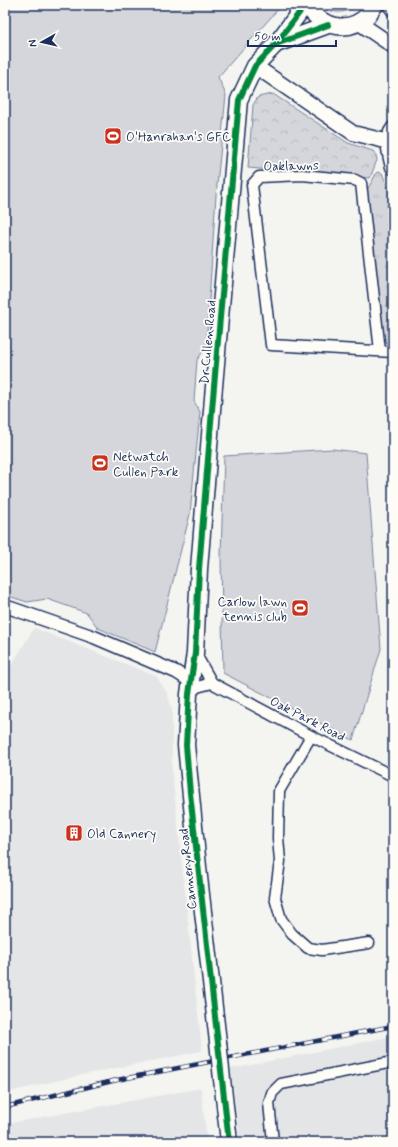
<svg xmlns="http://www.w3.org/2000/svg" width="398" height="1147" viewBox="0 0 398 1147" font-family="Mynerve,sans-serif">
<defs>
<pattern id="grass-tufts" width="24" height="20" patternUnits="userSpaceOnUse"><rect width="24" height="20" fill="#d4d6db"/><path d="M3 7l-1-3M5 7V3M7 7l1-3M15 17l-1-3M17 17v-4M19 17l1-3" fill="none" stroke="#b5b8be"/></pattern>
<pattern id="park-crowns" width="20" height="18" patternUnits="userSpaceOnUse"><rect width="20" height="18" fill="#d4d6db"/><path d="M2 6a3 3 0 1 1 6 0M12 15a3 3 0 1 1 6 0" fill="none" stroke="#b5b8be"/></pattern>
</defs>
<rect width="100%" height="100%" fill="#f4f4f1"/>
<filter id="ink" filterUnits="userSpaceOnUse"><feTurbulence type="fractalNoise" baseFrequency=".025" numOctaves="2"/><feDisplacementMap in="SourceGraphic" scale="8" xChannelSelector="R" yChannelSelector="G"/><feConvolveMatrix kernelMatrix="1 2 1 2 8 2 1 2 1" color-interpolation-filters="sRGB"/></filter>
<g filter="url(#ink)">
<g fill="#e4e5e6">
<polygon points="34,628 156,676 167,693 172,709 172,772 202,1051 81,1075 5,1093 5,676"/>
<polygon points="393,1036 393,1142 240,1142 231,1069"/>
<polygon points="201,1088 207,1142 5,1142 5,1124"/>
</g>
<g fill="url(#grass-tufts)" stroke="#78829c">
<path d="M321,5H355C345,15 332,14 321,5Z"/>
<polygon points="377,172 382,173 393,201 393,345 387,344 384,339 366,192"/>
</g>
<polygon fill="url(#park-crowns)" stroke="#78829c" points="273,94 348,143 373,151 376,155 377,160 370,178 248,168 253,105 258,97"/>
<g fill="#d4d6db" stroke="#78829c">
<polygon points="5,5 280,5 280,7 218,77 226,95 216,195 206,347 197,360 194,401 200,412 190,514 155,652 98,628 87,613 47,599 27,602 5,595"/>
<polygon points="332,449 366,453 381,649 353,740 223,673 221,556 224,456"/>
</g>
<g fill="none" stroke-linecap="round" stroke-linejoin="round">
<g stroke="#1b2f5e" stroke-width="13">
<g id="minor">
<polyline points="380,351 361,183 355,180 302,175 259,177 252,185 271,345 393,352"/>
<polyline points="195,653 212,683 311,736 393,776"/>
<polyline points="189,694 197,687 212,683"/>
<polyline points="311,736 279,791 278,838 280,861 275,898 281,919 292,934 308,948 322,950 369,943"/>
<polyline points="273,1142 269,1103 272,1093 281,1084 393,1062"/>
</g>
</g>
<g stroke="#1b2f5e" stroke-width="15">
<polyline id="tertiary" points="5,606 94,637 176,672 190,681"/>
</g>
<g stroke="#1b2f5e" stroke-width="17">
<g id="secondary">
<polyline points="390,5 393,9"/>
<polyline points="358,22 393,46"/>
<polyline points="255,66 353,133 389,142"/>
<path d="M393,129C385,139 390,155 393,167"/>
</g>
</g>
<g stroke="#1b2f5e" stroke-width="19">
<g id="primary">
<path d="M307,5C320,27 348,35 368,15C370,13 372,8 375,5"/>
<polyline points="276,44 328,25"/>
<polyline points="218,1042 199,877 186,745 189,694 195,653 199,569 213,398 239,100 255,66 276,44 305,5"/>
<polyline points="222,1079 229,1142"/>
</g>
</g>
<use href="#minor" stroke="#fdfcf7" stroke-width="10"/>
<use href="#tertiary" stroke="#fdfcf7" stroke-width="12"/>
<use href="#secondary" stroke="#fdfcf7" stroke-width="14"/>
<use href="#primary" stroke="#fdfcf7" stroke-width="16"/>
<g stroke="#1b2f5e" stroke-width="4.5">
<polyline id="rail" points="5,1107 117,1080 393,1026"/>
</g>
<use href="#rail" stroke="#fdfcf7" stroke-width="3" stroke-dasharray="9" stroke-linecap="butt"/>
<g stroke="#1b2f5e" stroke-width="19" stroke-linecap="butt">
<polyline id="primary-bridge" points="218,1042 222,1079"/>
</g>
<use href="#primary-bridge" stroke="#fdfcf7" stroke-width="16"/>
<g stroke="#fdfcf7" stroke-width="8">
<g id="cycleway">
<polyline points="276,44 328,25"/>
<polyline points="229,1142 190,793 186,745 189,694 195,653 199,569 213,398 239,100 255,66 276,44 305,5"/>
</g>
</g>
<use href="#cycleway" stroke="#00873e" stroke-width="6"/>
</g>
</g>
<defs>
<g id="stadium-square" transform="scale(0.9)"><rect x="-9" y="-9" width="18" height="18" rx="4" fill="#c8321e" stroke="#fdfcf7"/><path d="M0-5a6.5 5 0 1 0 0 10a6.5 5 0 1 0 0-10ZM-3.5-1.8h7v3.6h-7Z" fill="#fff"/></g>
<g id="building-square" transform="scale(0.9)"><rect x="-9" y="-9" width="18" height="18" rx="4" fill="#c8321e" stroke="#fdfcf7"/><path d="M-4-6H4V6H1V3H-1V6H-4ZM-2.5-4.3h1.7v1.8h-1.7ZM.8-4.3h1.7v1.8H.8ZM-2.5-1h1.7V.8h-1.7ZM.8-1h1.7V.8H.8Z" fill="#fff"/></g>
</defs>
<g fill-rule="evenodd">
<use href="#stadium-square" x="113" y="136"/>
<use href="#stadium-square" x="100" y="463"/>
<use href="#stadium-square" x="300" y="608"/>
<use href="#building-square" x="74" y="833"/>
</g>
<g text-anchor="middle" stroke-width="3.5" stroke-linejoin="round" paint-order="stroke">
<g font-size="13" fill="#1b2f5e" stroke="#fdfcf7" text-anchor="start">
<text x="126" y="141">O'Hanrahan's GFC</text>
<text x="113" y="461">Netwatch<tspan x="113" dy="15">Cullen Park</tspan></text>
<text x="287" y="606" text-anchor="end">Carlow lawn<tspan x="287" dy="15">tennis club</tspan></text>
<text x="87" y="838">Old Cannery</text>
</g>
<g font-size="13" fill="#1b2f5e" stroke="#fdfcf7">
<text transform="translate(291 165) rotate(-1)" y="5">Oaklawns</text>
<text transform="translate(207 342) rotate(-85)" y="5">Dr Cullen Road</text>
<text transform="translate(308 718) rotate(27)" y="5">Oak Park Road</text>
<text transform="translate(187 869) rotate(-96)" y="5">Cannery Road</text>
</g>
</g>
<rect width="398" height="1147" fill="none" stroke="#fdfcf7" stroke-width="20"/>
<rect x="10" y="10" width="378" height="1127" fill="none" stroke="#1b2f5e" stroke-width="1.5" filter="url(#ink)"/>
<g transform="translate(42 42) rotate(262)" stroke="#fdfcf7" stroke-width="3" paint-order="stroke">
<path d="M0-3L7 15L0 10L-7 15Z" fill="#1b2f5e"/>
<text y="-6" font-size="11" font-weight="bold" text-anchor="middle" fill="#1b2f5e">N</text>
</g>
<path d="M248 40v6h88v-6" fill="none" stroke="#1b2f5e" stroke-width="2"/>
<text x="254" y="40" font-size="12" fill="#1b2f5e" stroke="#fdfcf7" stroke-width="3" paint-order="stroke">50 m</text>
</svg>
